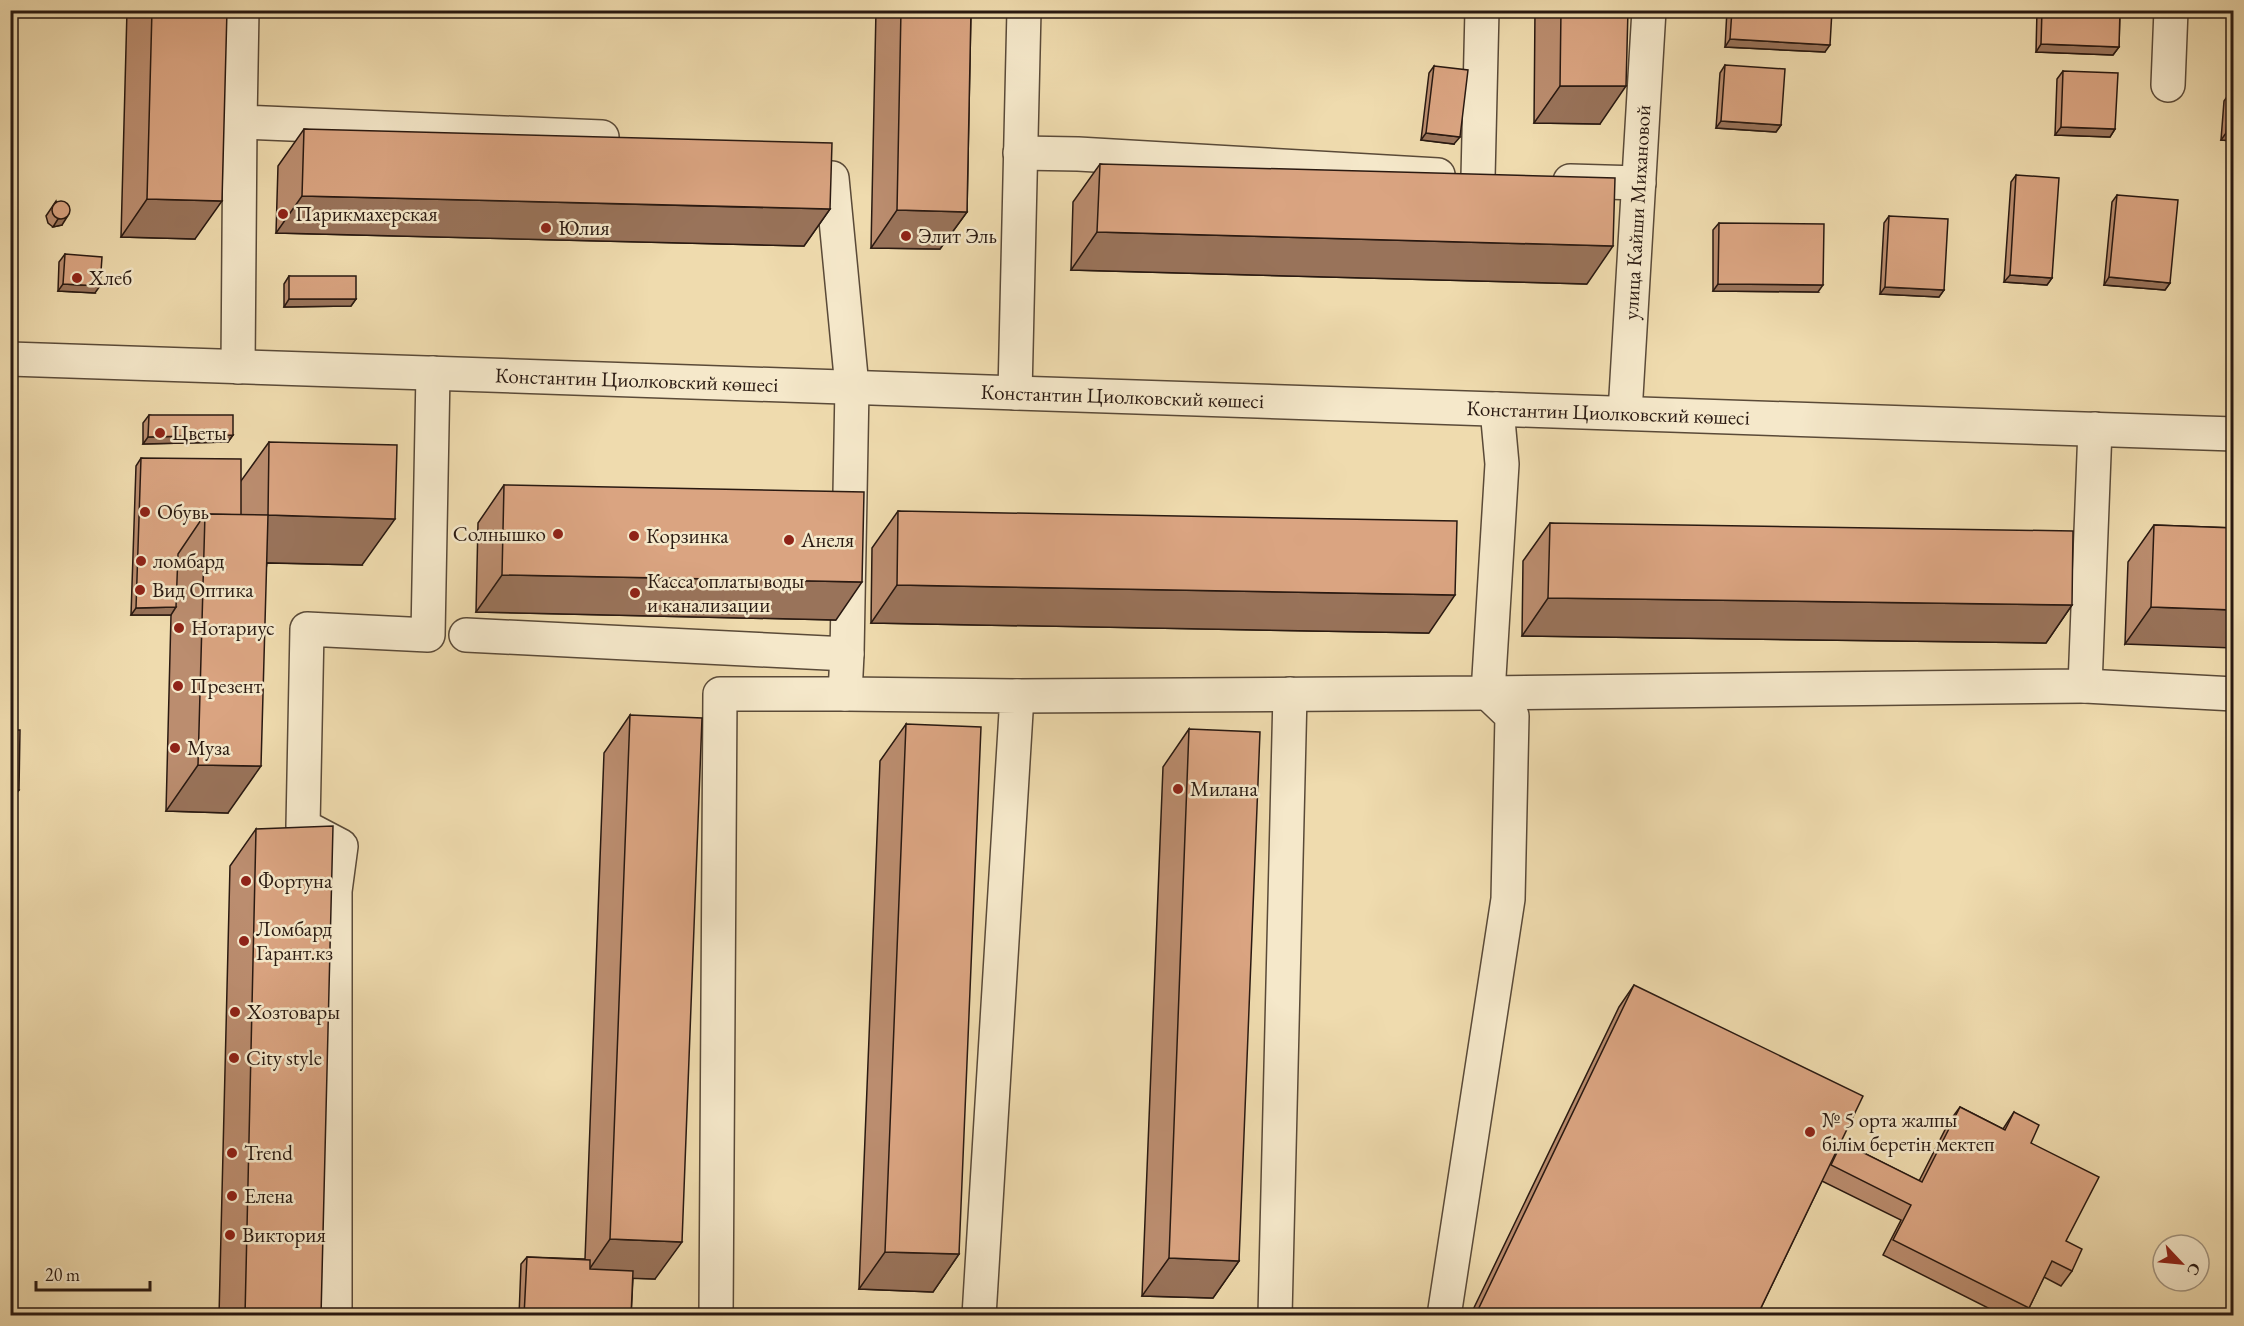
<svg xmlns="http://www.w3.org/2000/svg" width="2244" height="1326" viewBox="0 0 2244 1326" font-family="'EB Garamond',serif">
<rect width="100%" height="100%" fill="#efdbae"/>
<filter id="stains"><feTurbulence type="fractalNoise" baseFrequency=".00333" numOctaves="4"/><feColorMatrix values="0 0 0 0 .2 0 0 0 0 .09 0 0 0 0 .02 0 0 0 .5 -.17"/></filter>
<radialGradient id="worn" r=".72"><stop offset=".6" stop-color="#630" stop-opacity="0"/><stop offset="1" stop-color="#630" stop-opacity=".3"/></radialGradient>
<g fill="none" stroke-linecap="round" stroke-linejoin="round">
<g stroke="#5a4a38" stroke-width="36">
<g id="minor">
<polyline points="242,10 240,122 602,137"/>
<polyline points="2168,85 2171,10"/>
<polyline points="1020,153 1078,154 1438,175"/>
<polyline points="1478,177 1482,10"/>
<polyline points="1570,181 1639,183"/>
<path id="s1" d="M10,359L2234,434"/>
<polyline points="238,367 240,122"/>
<polyline points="1015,393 1024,10"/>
<path id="s2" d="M1625,413L1649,10"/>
<polyline points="466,635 847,654 852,387 832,178"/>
<polyline points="847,654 845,694 1017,696 979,1316"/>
<polyline points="2085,686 2234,694"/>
<polyline points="1488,693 2085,686 2095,429"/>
<polyline points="1017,696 1488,693 1502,464 1497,409"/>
<polyline points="335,1316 335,891 341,846 303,826 307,629 428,635 433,373"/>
<polyline points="716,1316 720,694 845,694"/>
<polyline points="1275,1316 1290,694"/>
<polyline points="1444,1316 1508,899 1512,716 1488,693"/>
</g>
</g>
<use href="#minor" stroke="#f5e8ca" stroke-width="33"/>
</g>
<g fill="#bb8d6f" stroke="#291911" stroke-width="1.5">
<polygon points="127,10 227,10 195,239 121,237"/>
<polygon points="876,10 971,10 967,212 940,249 871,248"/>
<polygon points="1535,10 1628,10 1600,124 1534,123"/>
<polygon points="1727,10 1832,10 1825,52 1725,47"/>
<polygon points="2037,10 2120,10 2119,47 2113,55 2036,52"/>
<polygon points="2234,27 2234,57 2232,57"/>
<polygon points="1725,65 1781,125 1776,132 1716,128 1720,73"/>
<polygon points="1434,66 1454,144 1421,140 1429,73"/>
<polygon points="2063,71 2115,129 2110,137 2055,135 2057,79"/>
<polygon points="2229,94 2234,141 2221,140 2224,101"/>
<polygon points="304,129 830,209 804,246 276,233 278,166"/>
<polygon points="1100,164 1587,284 1071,270 1073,202"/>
<polygon points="2016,175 2052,278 2047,285 2004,282 2011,182"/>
<polygon points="2117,195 2170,283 2165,290 2104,285 2112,202"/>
<polygon points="56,201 62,225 53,227 48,223 46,216"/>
<polygon points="1889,216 1944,290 1939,297 1880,294 1884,223"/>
<polygon points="1719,223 1818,292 1713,291 1713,230"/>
<polygon points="65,254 95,293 58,291 59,262"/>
<polygon points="289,276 356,299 351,306 284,307 284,284"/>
<polygon points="149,415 233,435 228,442 143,444 143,423"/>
<polygon points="269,442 362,565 267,563 228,813 166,811 171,615 131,615 136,466 141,458 241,481"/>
<polygon points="504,485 836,620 476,612 478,523"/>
<polygon points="898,511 1429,633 871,623 872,548"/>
<polygon points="1550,523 2072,605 2046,643 1522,636 1523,561"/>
<polygon points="2154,525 2234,528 2125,644 2128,562"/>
<polygon points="630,715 655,1279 633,1278 631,1316 519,1316 521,1264 527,1257 585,1259 604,753"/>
<polygon points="906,724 959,1254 933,1292 859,1289 880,761"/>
<polygon points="1189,729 1239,1261 1213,1298 1142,1296 1163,767"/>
<polygon points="256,829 321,1316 219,1316 230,866"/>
<polygon points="1634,985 1839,1147 1842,1142 1919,1181 1949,1122 1960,1107 2003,1129 2014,1112 2031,1143 2066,1241 2072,1271 2061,1286 2044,1277 2029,1308 2024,1316 2004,1316 1883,1255 1901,1220 1822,1181 1757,1316 1470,1316 1619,1007"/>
<polygon points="2234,1224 2234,1316 2231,1316"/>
</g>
<g fill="#99735a" stroke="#291911" stroke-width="1.5">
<polygon points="1730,39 1830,45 1825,52 1725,47"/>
<polygon points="2041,44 2119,47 2113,55 2036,52"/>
<polygon points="1560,86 1626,86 1600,124 1534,123"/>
<polygon points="1721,121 1781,125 1776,132 1716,128"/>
<polygon points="2061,127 2115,129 2110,137 2055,135"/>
<polygon points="1426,133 1460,137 1454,144 1421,140"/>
<polygon points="2226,133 2234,133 2234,141 2221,140"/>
<polygon points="302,196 830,209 804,246 276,233"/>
<polygon points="147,199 222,201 195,239 121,237"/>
<polygon points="897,210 967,212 940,249 871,248"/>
<polygon points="67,217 62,225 53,227 58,219"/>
<polygon points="1097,232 1613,246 1587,284 1071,270"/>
<polygon points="2010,275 2052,278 2047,285 2004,282"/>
<polygon points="2109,277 2170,283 2165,290 2104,285"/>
<polygon points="63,284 100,286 95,293 58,291"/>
<polygon points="1718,284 1823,285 1818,292 1713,291"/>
<polygon points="1885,287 1944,290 1939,297 1880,294"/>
<polygon points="289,299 356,299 351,306 284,307"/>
<polygon points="233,435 228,442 143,444 148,437"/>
<polygon points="268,515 395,519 362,565 235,562"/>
<polygon points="502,575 862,582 836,620 476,612"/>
<polygon points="897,585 1455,595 1429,633 871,623"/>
<polygon points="1548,598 2072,605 2046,643 1522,636"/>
<polygon points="176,607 171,615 131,615 136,608"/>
<polygon points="2151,607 2234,610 2234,648 2125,644"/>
<polygon points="198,765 261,766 228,813 166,811"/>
<polygon points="10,789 19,790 14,797 10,797"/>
<polygon points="610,1239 682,1242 655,1279 584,1277"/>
<polygon points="885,1252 959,1254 933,1292 859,1289"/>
<polygon points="1169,1258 1239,1261 1213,1298 1142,1296"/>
</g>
<g fill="#daa481" stroke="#291911" stroke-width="1.5">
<polygon points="152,10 227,10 222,201 147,199"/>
<polygon points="901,10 971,10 967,212 897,210"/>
<polygon points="1561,10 1628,10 1626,86 1560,86"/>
<polygon points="1732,10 1832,10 1830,45 1730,39"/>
<polygon points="2042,10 2120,10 2119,47 2041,44"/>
<polygon points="1725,65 1785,69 1781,125 1721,121"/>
<polygon points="1434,66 1468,70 1460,137 1426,133"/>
<polygon points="2063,71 2118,73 2115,129 2061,127"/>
<polygon points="2229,94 2234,94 2234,133 2226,133"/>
<polygon points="304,129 832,143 830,209 302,196"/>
<polygon points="1100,164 1615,178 1613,246 1097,232"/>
<polygon points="2016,175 2059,178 2052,278 2010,275"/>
<polygon points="2117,195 2178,200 2170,283 2109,277"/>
<circle cx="61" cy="210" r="9"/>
<polygon points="1889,216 1948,219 1944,290 1885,287"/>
<polygon points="1719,223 1824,224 1823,285 1718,284"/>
<polygon points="65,254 102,257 100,286 63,284"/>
<rect x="289" y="276" width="67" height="23"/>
<polygon points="149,415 233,415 233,435 148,437"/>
<polygon points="269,442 397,445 395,519 268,515"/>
<polygon points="141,458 241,459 241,515 205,514 178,554 176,607 136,608"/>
<polygon points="504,485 864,492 862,582 502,575"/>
<polygon points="898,511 1457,521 1455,595 897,585"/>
<polygon points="205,514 268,515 261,766 198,765"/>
<polygon points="1550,523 2073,531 2072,605 1548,598"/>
<polygon points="2154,525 2234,528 2234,610 2151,607"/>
<polygon points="630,715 702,718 682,1242 610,1239"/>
<polygon points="906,724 981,727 959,1254 885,1252"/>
<polygon points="1189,729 1260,732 1239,1261 1169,1258"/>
<polygon points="10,730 20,730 19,790 10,789"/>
<polygon points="333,826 321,1316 245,1316 256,829"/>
<polygon points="1634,985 1863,1096 1757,1316 1475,1316"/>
<polygon points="1960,1107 2005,1130 2014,1112 2039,1125 2031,1143 2099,1177 2066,1241 2082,1249 2072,1271 2052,1261 2029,1308 1893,1240 1911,1205 1831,1165 1842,1142 1922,1182"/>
<polygon points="527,1257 590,1260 590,1269 633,1271 631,1316 524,1316"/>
</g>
<g fill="#8f2418" stroke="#f5e8ca" stroke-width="2">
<circle cx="283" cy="214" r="6"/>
<circle cx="546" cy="228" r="6"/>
<circle cx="906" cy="236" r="6"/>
<circle cx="77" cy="278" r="6"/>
<circle cx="160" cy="433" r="6"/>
<circle cx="145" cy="512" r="6"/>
<circle cx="558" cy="534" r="6"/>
<circle cx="634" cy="536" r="6"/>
<circle cx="789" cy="540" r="6"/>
<circle cx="141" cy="561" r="6"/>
<circle cx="140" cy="590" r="6"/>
<circle cx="635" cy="593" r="6"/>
<circle cx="179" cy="628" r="6"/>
<circle cx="178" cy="686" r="6"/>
<circle cx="175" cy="748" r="6"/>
<circle cx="1178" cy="789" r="6"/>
<circle cx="246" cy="881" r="6"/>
<circle cx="244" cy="941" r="6"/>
<circle cx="235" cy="1012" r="6"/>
<circle cx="234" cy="1058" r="6"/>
<circle cx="1810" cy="1132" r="6"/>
<circle cx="232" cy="1153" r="6"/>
<circle cx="232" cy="1196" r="6"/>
<circle cx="230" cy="1235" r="6"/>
</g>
<g text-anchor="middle" stroke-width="5" stroke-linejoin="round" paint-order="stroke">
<g font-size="21" fill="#291911" stroke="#f5e8ca">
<text dy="7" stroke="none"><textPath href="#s2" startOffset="201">улица Кайши Михановой</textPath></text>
<text dy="7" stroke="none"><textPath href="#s1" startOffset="627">Константин Циолковский көшесі</textPath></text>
<text dy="7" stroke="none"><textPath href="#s1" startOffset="1113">Константин Циолковский көшесі</textPath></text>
<text dy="7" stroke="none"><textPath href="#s1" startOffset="1599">Константин Циолковский көшесі</textPath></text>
</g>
<g font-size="21" fill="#291911" stroke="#f5e8ca" text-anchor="start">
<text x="295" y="221">Парикмахерская</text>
<text x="558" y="235">Юлия</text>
<text x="918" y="243">Элит Эль</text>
<text x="89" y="285">Хлеб</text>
<text x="172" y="440">Цветы</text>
<text x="157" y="519">Обувь</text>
<text x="546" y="541" text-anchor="end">Солнышко</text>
<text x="646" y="543">Корзинка</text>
<text x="801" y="547">Анеля</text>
<text x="153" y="568">ломбард</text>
<text x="647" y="588">Касса оплаты воды<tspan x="647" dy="24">и канализации</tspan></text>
<text x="152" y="597">Вид Оптика</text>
<text x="191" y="635">Нотариус</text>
<text x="190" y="693">Презент</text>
<text x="187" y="755">Муза</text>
<text x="1190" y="796">Милана</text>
<text x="258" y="888">Фортуна</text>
<text x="256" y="936">Ломбард<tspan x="256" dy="24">Гарант.кз</tspan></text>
<text x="247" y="1019">Хозтовары</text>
<text x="246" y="1065">City style</text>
<text x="1822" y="1127">№ 5 орта жалпы<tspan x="1822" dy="24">білім беретін мектеп</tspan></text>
<text x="244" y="1160">Trend</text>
<text x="244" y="1203">Елена</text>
<text x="242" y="1242">Виктория</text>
</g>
</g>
<rect width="2244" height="1326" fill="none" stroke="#efdbae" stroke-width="36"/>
<rect x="12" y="12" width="2220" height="1302" fill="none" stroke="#291911" stroke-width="3"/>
<rect x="18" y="18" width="2208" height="1290" fill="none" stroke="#291911" stroke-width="1.5"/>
<g transform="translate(2181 1263) rotate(116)"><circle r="28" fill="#f5e8ca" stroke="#a39580" stroke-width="1.5"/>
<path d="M0-4.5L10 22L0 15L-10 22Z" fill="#8f2418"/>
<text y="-9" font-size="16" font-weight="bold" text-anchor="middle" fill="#291911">С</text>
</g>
<path d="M36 1281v9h114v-9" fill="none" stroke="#291911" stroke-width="3"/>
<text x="45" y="1281" font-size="18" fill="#291911" stroke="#f5e8ca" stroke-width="4.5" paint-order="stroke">20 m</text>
<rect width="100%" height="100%" filter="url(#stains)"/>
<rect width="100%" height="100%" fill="url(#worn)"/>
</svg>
